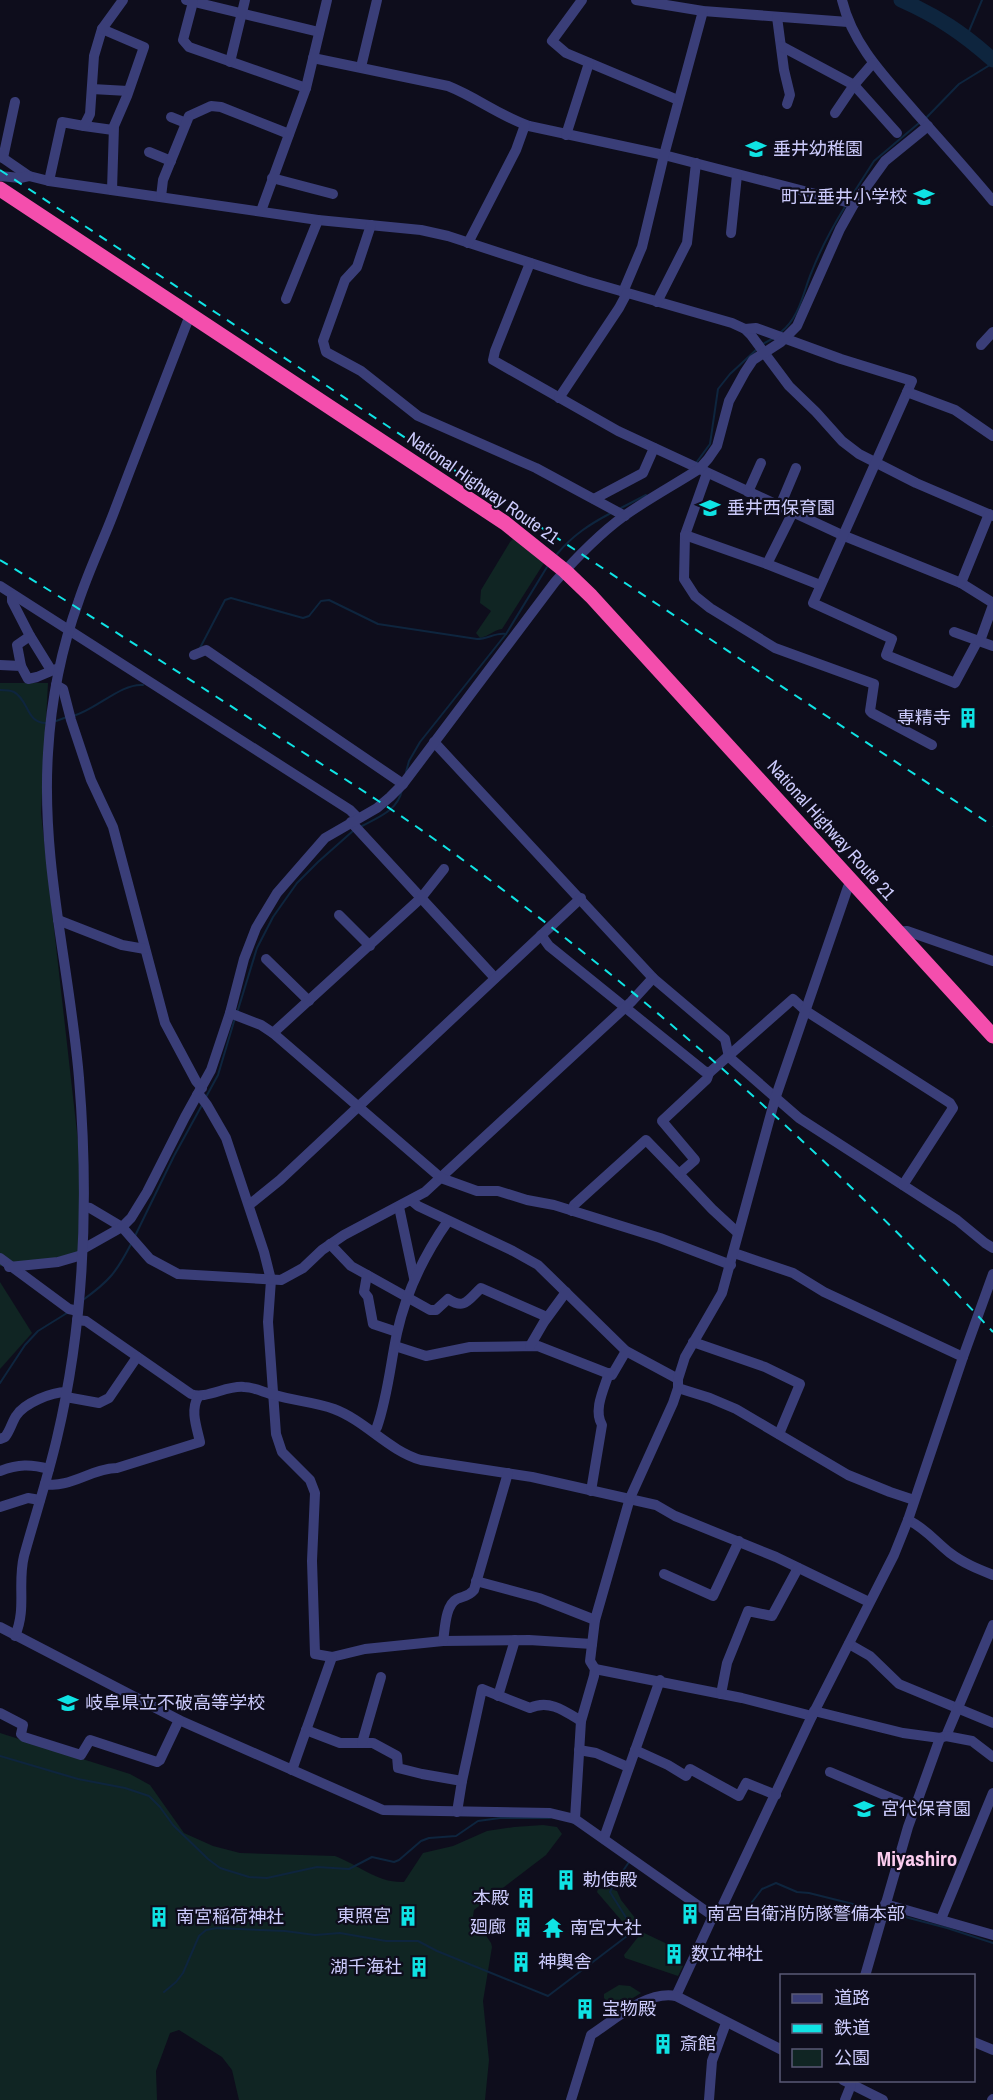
<svg xmlns="http://www.w3.org/2000/svg" width="993" height="2100" viewBox="0 0 993 2100" font-family="'Archivo Narrow','Noto Sans JP',sans-serif">
<rect width="100%" height="100%" fill="#0e0d1c"/>
<g fill="#102523">
<path d="M514,538L544,563L502,629C494,630 489,636 480,638L476,633L491,611L480,603L481,590L510,542Z"/>
<polygon points="0,683 48,683 41,813 80,1159 81,1250 69,1259 0,1266"/>
<polygon points="0,1282 32,1333 0,1369"/>
<path d="M0,1733L130,1774L150,1785L184,1833L213,1846L240,1853L335,1856C359,1865 377,1883 404,1882L423,1853L453,1846L487,1831L514,1827L543,1825L557,1827L562,1834L546,1855L474,1910L473,1916L491,1943L492,1947L483,2001L489,2060L485,2100H239L232,2070L222,2057L179,2030L170,2033L156,2071L157,2100H0Z"/>
<polygon points="607,1888 617,1891 621,1900 639,1923 640,1928 633,1934 597,1892 598,1889"/>
<polygon points="642,1932 682,1951 678,1962 683,1966 678,1976 625,1958 624,1955"/>
<polygon points="619,1985 630,1986 641,1993 615,2009 604,1998 604,1994"/>
</g>
<g fill="none" stroke-linecap="round" stroke-linejoin="round">
<g stroke="#0e253e" stroke-width="2">
<polyline points="967,36 982,0"/>
<polyline points="926,118 959,84 993,63"/>
<polyline points="849,200 874,161 919,123"/>
<path d="M781,332C800,317 803,292 812,271C821,248 833,226 846,205"/>
<polyline points="761,345 772,339"/>
<polyline points="696,463 710,444 718,389 730,374 757,349"/>
<polyline points="619,509 646,495"/>
<path d="M557,554C573,535 590,524 611,513"/>
<path d="M200,648L225,600L231,598L303,618L309,616L321,601L329,600L378,624L477,639C488,639 496,632 506,634"/>
<path d="M0,690C5,690 10,690 14,692C29,700 26,724 47,723"/>
<path d="M73,716C96,710 121,683 143,685"/>
<polyline points="56,721 67,717"/>
<polyline points="406,772 409,761 420,742 506,634 547,567"/>
<path d="M362,826C379,817 398,810 402,790"/>
<polyline points="237,1013 257,948 273,917 297,883 318,862 354,830"/>
<polyline points="206,1097 218,1075 235,1018"/>
<polyline points="135,1236 174,1156 202,1105"/>
<path d="M83,1300C109,1281 116,1273 131,1244"/>
<polyline points="0,1383 25,1345 38,1331 67,1313"/>
<polyline points="0,1756 78,1779 125,1788 149,1796 160,1807 173,1825 208,1859 220,1868 249,1877 267,1878 317,1867 349,1869 372,1857 394,1862 399,1860 421,1841 429,1838 456,1836 478,1821 500,1818 550,1818"/>
<polyline points="728,1909 749,1906 762,1889 776,1883 797,1892 809,1893 881,1911"/>
<polyline points="886,1912 947,1928 993,1943"/>
<polyline points="164,1992 176,1982 183,1973 199,1936 206,1930 217,1928 285,1931 315,1935 340,1933 386,1941 418,1941 437,1951 548,1996 631,1933 632,1927 610,1892 614,1884 629,1862"/>
</g>
<path stroke="#0e253e" stroke-width="15" d="M901,0C937,16 963,33 993,60"/>
<g stroke="#3a3e78" stroke-width="10">
<polyline points="186,0 319,32"/>
<polyline points="582,0 552,41 566,53 678,100"/>
<polyline points="636,0 703,11 848,22"/>
<path d="M842,0C853,46 887,79 917,114C943,143 968,171 993,201"/>
<polyline points="193,2 183,40 189,47 306,88"/>
<polyline points="777,17 784,70 790,95 787,104"/>
<polyline points="781,46 854,85 897,133"/>
<path d="M313,58L448,86C476,97 500,116 529,126L664,155L854,204"/>
<polyline points="230,62 245,0"/>
<polyline points="361,67 377,0"/>
<polyline points="92,89 128,91"/>
<polyline points="835,113 854,85 873,63"/>
<polyline points="171,117 186,123"/>
<polyline points="84,126 113,130"/>
<polyline points="566,135 589,63"/>
<polyline points="149,152 171,161"/>
<polyline points="0,156 29,176 49,181 318,220 421,230 448,236 586,281 732,323 745,329 751,335 789,386 816,412 842,441 859,454 916,483 993,516"/>
<polyline points="3,158 15,102"/>
<polyline points="0,176 20,178 29,176"/>
<polyline points="272,178 333,194"/>
<polyline points="49,181 62,122 84,126 90,114 94,56 102,29"/>
<polyline points="112,190 114,126 127,96 144,47 102,29 123,0"/>
<polyline points="161,197 163,180 189,116 211,106 221,107 289,134"/>
<polyline points="261,211 306,88 327,0"/>
<polyline points="371,225 357,267 345,280 323,341 326,352 361,371 418,416 536,468 625,516"/>
<polyline points="731,233 737,175"/>
<polyline points="468,243 516,150 525,125"/>
<polyline points="530,263 495,351 493,360 618,431 842,535 961,583 993,603"/>
<polyline points="623,292 642,247 664,155 703,11"/>
<polyline points="286,299 318,220"/>
<polyline points="657,302 687,243 696,163"/>
<polyline points="745,329 756,328 841,359 912,381 813,603 892,639 886,655 955,683 977,642 980,641 993,605"/>
<polyline points="981,345 993,332"/>
<polyline points="907,392 955,410 993,436"/>
<polyline points="559,398 619,308 627,293"/>
<polyline points="707,473 685,535 684,579 695,596 710,608 775,648 874,684 870,711 872,713 932,745"/>
<polyline points="748,492 761,463"/>
<polyline points="594,499 643,473 654,448"/>
<polyline points="780,506 796,468"/>
<polyline points="685,535 767,564 820,585"/>
<polyline points="767,564 793,512"/>
<polyline points="961,583 989,514"/>
<polyline points="0,586 350,810 358,818"/>
<polyline points="12,595 12,601 30,636 51,670"/>
<polyline points="954,632 993,646"/>
<polyline points="194,655 206,650 403,784"/>
<polyline points="0,665 21,666 28,679 37,677 56,669"/>
<polyline points="21,666 17,645 30,636"/>
<polyline points="56,685 63,689 71,720 91,780 113,827 165,1023 196,1081 202,1088"/>
<polyline points="434,742 653,978 725,1039 729,1057 799,1118 957,1220 985,1243 993,1248"/>
<polyline points="351,822 495,978"/>
<polyline points="339,915 370,946"/>
<polyline points="58,920 122,945 145,949"/>
<polyline points="897,932 907,931 993,961"/>
<polyline points="541,935 549,946 704,1071 709,1073 793,999 806,1011 950,1103 953,1108 903,1185"/>
<polyline points="266,959 309,1001"/>
<polyline points="273,1033 421,898 444,869"/>
<polyline points="197,1095 201,1097 207,1105 226,1138 264,1252 271,1280 268,1322 276,1434 282,1452 310,1480 315,1493 312,1561 315,1654 332,1657 365,1649 443,1641 529,1640 592,1644"/>
<polyline points="679,1174 712,1209 738,1233"/>
<polyline points="412,1201 418,1206 513,1251 538,1265 626,1351 678,1379"/>
<polyline points="249,1205 280,1180 581,898"/>
<polyline points="84,1207 90,1208 122,1227 150,1259 178,1274 281,1280 303,1268 322,1250 344,1235 425,1192 631,1002 653,978"/>
<polyline points="399,1207 414,1278"/>
<polyline points="572,1211 574,1205 646,1140 679,1174 695,1160 662,1121 707,1079 709,1073"/>
<path d="M330,1244L351,1266L430,1310H436L448,1299C465,1310 468,1300 481,1288L547,1317"/>
<polyline points="83,1249 122,1227 131,1218 147,1192 185,1117 211,1070 230,1013"/>
<polyline points="734,1253 793,1273 824,1292 963,1357"/>
<polyline points="0,1258 69,1309 78,1311"/>
<path d="M731,1265L660,1238L554,1205L527,1200L498,1191H477L441,1178L273,1033L261,1025L230,1013L244,959L256,928L277,893L325,838L377,808L390,797L403,784L555,582C576,558 598,535 624,516C648,499 674,485 699,469L708,459L717,446L729,401L745,372L753,360L781,342L797,326L840,229L854,204L885,161L928,126"/>
<polyline points="9,1267 58,1262 82,1255"/>
<polyline points="367,1275 364,1292 368,1297 373,1324 397,1332"/>
<path d="M77,1320L86,1321L191,1394C205,1400 227,1385 244,1387C254,1387 265,1393 275,1395C294,1401 316,1402 334,1409C366,1421 389,1451 421,1460L532,1477L656,1505L675,1516L776,1557L869,1602"/>
<polyline points="693,1342 765,1367 800,1384 779,1434"/>
<polyline points="395,1346 426,1356 470,1347 538,1346 612,1375 626,1351"/>
<polyline points="530,1346 544,1322 566,1292"/>
<polyline points="678,1388 710,1398 736,1409 848,1475 890,1492 914,1500"/>
<polyline points="66,1397 99,1403 109,1398 137,1357"/>
<path d="M374,1432L377,1427C388,1395 390,1366 397,1333C406,1293 424,1255 448,1221"/>
<path d="M0,1439L5,1437C10,1431 12,1422 16,1416C24,1403 52,1392 66,1392"/>
<path d="M0,1471C18,1464 31,1464 49,1469"/>
<path d="M45,1484C69,1489 92,1468 117,1468L200,1442C197,1428 190,1411 198,1397"/>
<path d="M591,1491L602,1425C593,1410 604,1389 609,1373"/>
<polyline points="0,1507 28,1498 40,1500"/>
<path d="M908,1520C925,1528 935,1541 950,1553C963,1563 978,1569 993,1575"/>
<polyline points="664,1574 713,1596 739,1541"/>
<polyline points="476,1581 539,1598 595,1620"/>
<polyline points="0,1627 179,1720 383,1810 550,1813 575,1819 713,1916"/>
<path d="M15,1636C27,1608 17,1584 24,1556C35,1516 48,1477 57,1438C85,1320 89,1199 79,1078C70,970 41,863 48,753C51,701 61,649 79,600C89,570 103,541 114,512C139,446 165,380 190,315"/>
<path d="M443,1641C445,1630 445,1605 457,1599C464,1596 468,1597 474,1590L508,1473"/>
<polyline points="849,1644 870,1656 899,1684 993,1723"/>
<polyline points="595,1669 742,1698 812,1716"/>
<polyline points="721,1694 727,1663 748,1611 772,1616 798,1568"/>
<polyline points="498,1696 515,1640"/>
<polyline points="814,1711 903,1733 940,1738 946,1736 993,1625"/>
<polyline points="0,1713 23,1725 21,1734 24,1737 81,1755 90,1740 157,1762 160,1760 179,1720"/>
<polyline points="306,1730 340,1743 373,1743 397,1756 398,1768 422,1774 462,1781 457,1812"/>
<polyline points="946,1736 972,1741 993,1757"/>
<polyline points="362,1743 381,1677"/>
<polyline points="579,1750 596,1753 628,1767"/>
<polyline points="635,1750 668,1765 686,1776 690,1769 739,1796 746,1783 776,1795"/>
<polyline points="292,1770 332,1657"/>
<polyline points="830,1772 915,1808"/>
<path d="M462,1781L482,1689L530,1708C549,1699 565,1711 581,1721"/>
<polyline points="575,1819 581,1721 594,1676 595,1669 590,1661 595,1620 630,1498 673,1403 678,1388 678,1379 685,1357 722,1293 775,1099 848,887 852,882"/>
<polyline points="604,1838 660,1680"/>
<polyline points="885,1904 993,1935"/>
<polyline points="941,1919 993,1793"/>
<polyline points="865,1976 908,1827 940,1738"/>
<polyline points="676,1996 713,1916 721,1909 812,1716 894,1555 908,1520 963,1357 993,1274"/>
<polyline points="974,2042 993,2050"/>
<polyline points="843,2080 883,2100"/>
<path d="M571,2100L591,2035C614,2020 647,1990 676,1996L782,2050"/>
<polyline points="709,2100 712,2061 726,2023"/>
<polyline points="845,2100 851,2085"/>
<polyline points="992,2100 993,2099"/>
</g>
<polyline stroke="#f44ead" stroke-width="15" points="0,189 505,523 565,571 591,596 993,1036"/>
<g stroke="#0fe3e4" stroke-width="2" stroke-dasharray="9 8" stroke-linecap="butt">
<polyline points="0,170 993,826"/>
<path d="M0,560C87,613 172,668 257,723C321,764 386,804 448,849C645,993 827,1153 993,1332"/>
</g>
</g>
<defs>
<g id="school-bare" transform="scale(1.62)"><path d="M0-5L7-2L0 1L-7-2ZM-4 1L0 2.5L4 1V4Q0 6-4 4Z" fill="#0fe3e4" stroke="#0e0d1c" stroke-width="2.5" paint-order="stroke"/></g>
<g id="building-bare" transform="scale(1.62)"><path d="M-4-6H4V6H1V3H-1V6H-4ZM-2.5-4.3h1.7v1.8h-1.7ZM.8-4.3h1.7v1.8H.8ZM-2.5-1h1.7V.8h-1.7ZM.8-1h1.7V.8H.8Z" fill="#0fe3e4" stroke="#0e0d1c" stroke-width="2.5" paint-order="stroke"/></g>
<g id="university-bare" transform="scale(1.62)"><path d="M0-5L7-2L0 1L-7-2ZM-4 1L0 2.5L4 1V4Q0 6-4 4Z" fill="#0fe3e4" stroke="#0e0d1c" stroke-width="2.5" paint-order="stroke"/></g>
<g id="temple-bare" transform="scale(1.62)"><path d="M0-6L5-2H3V0L6.5 2.5H4V6H1.5V3h-3V6H-4V2.5H-6.5L-3 0V-2H-5Z" fill="#0fe3e4" stroke="#0e0d1c" stroke-width="2.5" paint-order="stroke"/></g>
</defs>
<g fill-rule="evenodd">
<use href="#school-bare" x="756" y="149"/>
<use href="#school-bare" x="924" y="197"/>
<use href="#school-bare" x="710" y="508"/>
<use href="#building-bare" x="968" y="718"/>
<use href="#university-bare" x="68" y="1703"/>
<use href="#school-bare" x="864" y="1809"/>
<use href="#building-bare" x="566" y="1880"/>
<use href="#building-bare" x="526" y="1898"/>
<use href="#building-bare" x="690" y="1914"/>
<use href="#building-bare" x="408" y="1916"/>
<use href="#building-bare" x="159" y="1917"/>
<use href="#building-bare" x="523" y="1927"/>
<use href="#temple-bare" x="553" y="1928"/>
<use href="#building-bare" x="674" y="1954"/>
<use href="#building-bare" x="521" y="1962"/>
<use href="#building-bare" x="419" y="1967"/>
<use href="#building-bare" x="585" y="2009"/>
<use href="#building-bare" x="663" y="2044"/>
</g>
<g text-anchor="middle" stroke-width="4.5" stroke-linejoin="round" paint-order="stroke">
<g font-size="18" fill="#cccbfc" stroke="#0e0d1c" text-anchor="start">
<text x="773" y="155">垂井幼稚園</text>
<text x="907" y="203" text-anchor="end">町立垂井小学校</text>
<text x="727" y="514">垂井西保育園</text>
<text x="951" y="724" text-anchor="end">専精寺</text>
<text x="85" y="1709">岐阜県立不破高等学校</text>
<text x="881" y="1815">宮代保育園</text>
<text x="583" y="1886">勅使殿</text>
<text x="509" y="1904" text-anchor="end">本殿</text>
<text x="707" y="1920">南宮自衛消防隊警備本部</text>
<text x="391" y="1922" text-anchor="end">東照宮</text>
<text x="176" y="1923">南宮稲荷神社</text>
<text x="506" y="1933" text-anchor="end">廻廊</text>
<text x="570" y="1934">南宮大社</text>
<text x="691" y="1960">数立神社</text>
<text x="538" y="1968">神輿舎</text>
<text x="402" y="1973" text-anchor="end">湖千海社</text>
<text x="602" y="2015">宝物殿</text>
<text x="680" y="2050">斎館</text>
</g>
<g font-size="18" fill="#cccbfc" stroke="#0e0d1c">
<text transform="translate(483 488) rotate(35)" y="6">National Highway Route 21</text>
<text transform="translate(831 830) rotate(48)" y="6">National Highway Route 21</text>
</g>
<g font-size="21" font-weight="bold" fill="#fccdef" stroke="#0e0d1c">
<text x="917" y="1866">Miyashiro</text>
</g>
</g>
<rect x="780" y="1974" width="195" height="108" fill="#0e0d1c" stroke="#5a5976" stroke-width="1.5"/>
<rect x="792" y="1994" width="30" height="9" fill="#3a3e78" stroke="#5a5976" stroke-width="1.5"/>
<text x="834" y="2004" font-size="18" fill="#cccbfc">道路</text>
<rect x="792" y="2024" width="30" height="9" fill="#0fe3e4" stroke="#5a5976" stroke-width="1.5"/>
<text x="834" y="2034" font-size="18" fill="#cccbfc">鉄道</text>
<rect x="792" y="2049" width="30" height="18" fill="#102523" stroke="#5a5976" stroke-width="1.5"/>
<text x="834" y="2064" font-size="18" fill="#cccbfc">公園</text>
</svg>
